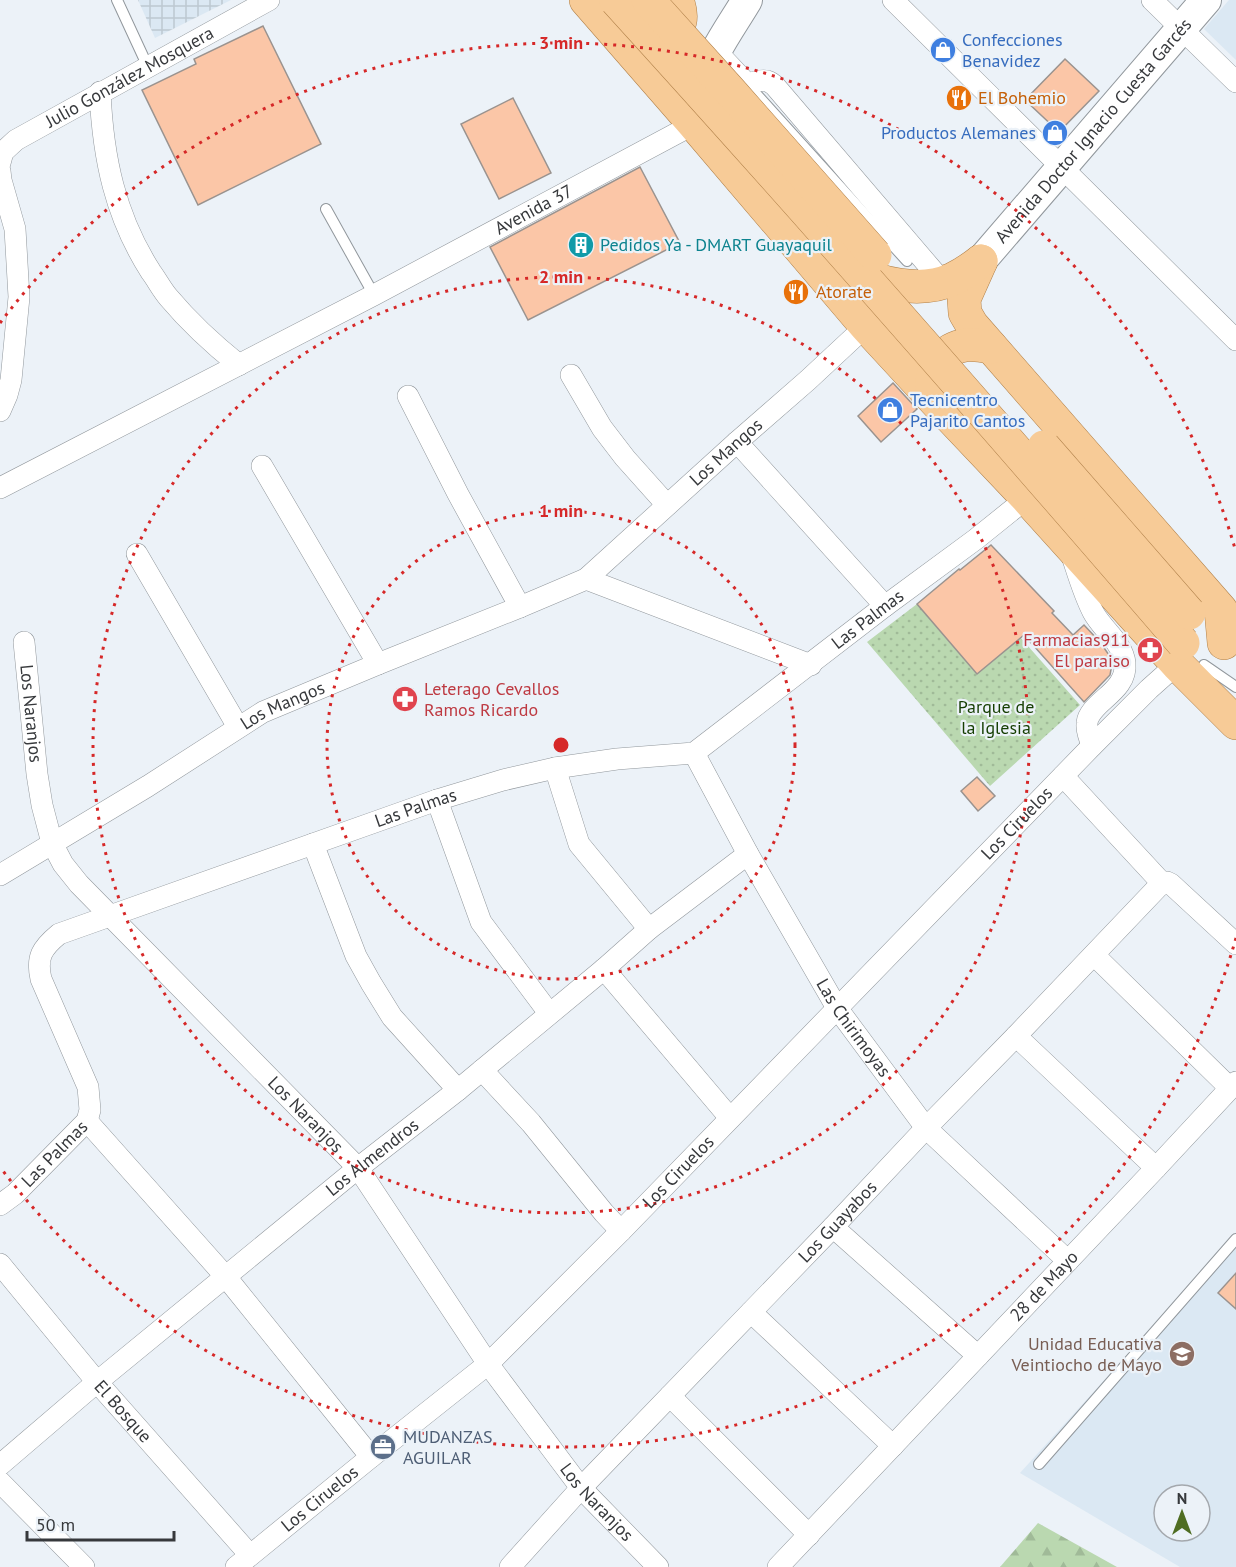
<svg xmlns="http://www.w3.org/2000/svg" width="1236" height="1567" viewBox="0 0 1236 1567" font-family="'PT Sans',sans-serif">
<defs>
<pattern id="industrial-grid" width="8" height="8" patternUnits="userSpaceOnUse" patternTransform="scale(1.5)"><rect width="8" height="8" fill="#dbe8f3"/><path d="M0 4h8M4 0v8" fill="none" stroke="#bdc8d1"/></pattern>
<pattern id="green-dots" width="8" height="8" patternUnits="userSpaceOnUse" patternTransform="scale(1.5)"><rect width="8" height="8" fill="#bad8b0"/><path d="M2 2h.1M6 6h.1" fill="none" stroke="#a0ba98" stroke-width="1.8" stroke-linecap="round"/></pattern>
<pattern id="forest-firs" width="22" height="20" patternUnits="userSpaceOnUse" patternTransform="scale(1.5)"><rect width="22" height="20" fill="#bad8b0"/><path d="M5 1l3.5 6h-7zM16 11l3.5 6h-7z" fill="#a0ba98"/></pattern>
</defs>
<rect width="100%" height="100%" fill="#ecf2f8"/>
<polygon fill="url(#industrial-grid)" points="138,0 231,0 155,38"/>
<g fill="#dbe8f3" fill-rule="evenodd">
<polygon points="1229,0 1236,0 1236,60 1204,29"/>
<path d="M1236,1235V1567H1180L1020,1473ZM1164,1495H1200V1531H1164Z"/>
</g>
<polygon fill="url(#green-dots)" points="917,604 977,674 1020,637 1080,705 990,786 867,642"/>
<polygon fill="url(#forest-firs)" points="1038,1523 1117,1567 1000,1567"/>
<g fill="#fbc6a7" stroke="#9a938f" stroke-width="1.5">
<polygon points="263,26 321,144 198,205 142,90 196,64 194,59"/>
<polygon points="1065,59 1099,91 1059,132 1025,100"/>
<polygon points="513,98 551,173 499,199 461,124"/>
<polygon points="640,167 680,243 528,320 490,247"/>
<polygon points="893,383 917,409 881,442 858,416"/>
<polygon points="991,545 1054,611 1052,613 1073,635 1084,625 1100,642 1109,655 1112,664 1110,675 1084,702 1024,635 977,674 917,604 959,569 960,570"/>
<polygon points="977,777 995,796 978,811 961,791"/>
<polygon points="1236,1273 1236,1309 1218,1293"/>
</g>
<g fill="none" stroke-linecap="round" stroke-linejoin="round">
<g stroke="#91979c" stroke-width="12">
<g id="lane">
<polyline points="117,0 148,67"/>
<polyline points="748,85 907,261"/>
<polyline points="326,209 374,295"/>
<polyline points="1204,665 1236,687"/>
<polyline points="1039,1464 1236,1239"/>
</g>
</g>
<g stroke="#91979c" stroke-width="22">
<g id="street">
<polyline points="893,0 1236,340"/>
<polyline points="1152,0 1236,82"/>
<polyline points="716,51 748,85"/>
<path d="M100,92C103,158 115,216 151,272C157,280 162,290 169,298C190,323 214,345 239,365"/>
<path d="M721,97C731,92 756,78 767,81C770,82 773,84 775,86L934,272"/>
<path id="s1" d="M0,163L3,152L16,140L269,0"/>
<polyline points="0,171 1,180 15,229 19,297 11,380 7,395 0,411"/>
<polyline points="571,375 602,428 625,458 667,505"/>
<polyline points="408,396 458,494 520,607"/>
<polyline points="737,442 885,606"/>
<polyline points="262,466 378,664"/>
<path id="s2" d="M0,488L374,295L694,124"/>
<polyline points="137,554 238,727"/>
<path d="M1072,556C1078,574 1084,595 1093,612C1102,629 1123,643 1125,663C1128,692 1089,702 1087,723C1086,731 1090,739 1092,746"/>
<path id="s3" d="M586,579L737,442L808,380L866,326"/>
<path id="s4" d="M24,642L37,774L42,805L52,843L63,864L79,884L358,1168L488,1364L581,1488L658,1567"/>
<path id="s5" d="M694,753L748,854L837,1008L926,1128L1068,1261"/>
<polyline points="555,768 579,844 649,929"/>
<polyline points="1063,776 1162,883"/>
<polyline points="437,800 481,922 549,1013"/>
<polyline points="313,844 356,956 371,983 392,1017 458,1090"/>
<path id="s6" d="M0,875L148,786L263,712L378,664L520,607L586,579L811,665"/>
<polyline points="1094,955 1230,1088"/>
<polyline points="604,969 730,1118"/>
<polyline points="1016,1036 1156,1168"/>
<polyline points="482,1070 531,1123 604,1213 621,1231"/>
<polyline points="87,1121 226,1277 371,1457"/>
<path id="s7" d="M0,1205L15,1194L87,1121L90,1110L88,1087L41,979C36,957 42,948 59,934L437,800L503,780L555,768L617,759L694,753L885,606L976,539L1027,498"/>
<polyline points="833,1227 978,1356"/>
<path id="s8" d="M0,1264L97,1382L250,1555"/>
<polyline points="751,1312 893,1446"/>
<polyline points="670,1396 809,1535"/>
<path id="s9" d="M0,1465L97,1382L358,1168L458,1090L604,969L649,929L748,854"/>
<polyline points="0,1482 84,1567"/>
<path id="s10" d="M236,1567L371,1457L488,1364L621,1231L1092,746L1149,689L1177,664"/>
<path id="s11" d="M510,1567L581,1488L833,1227L926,1128L1016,1036L1159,886L1167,882L1171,884L1236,944"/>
<path id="s12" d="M778,1567L1156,1168L1236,1082"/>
</g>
</g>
<g stroke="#91979c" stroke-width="32">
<g id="secondary">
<path d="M702,88C708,57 731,27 747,0"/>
<path id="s13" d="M981,261L1206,0"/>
</g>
</g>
<g stroke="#b1814a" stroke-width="34">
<g id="primary">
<polyline points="586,0 694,124 866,326 938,404 1027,498 1177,664 1236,723"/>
<path d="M656,47C675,32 687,26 677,0"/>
<polyline points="981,261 964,299 965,313 972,325 1221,610 1224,643"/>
<path d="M848,268C879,284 920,294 953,279C963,274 972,268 981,261"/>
<path d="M932,387C931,367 944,348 966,345C974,344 982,346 991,347"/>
</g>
</g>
<use href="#lane" stroke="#fff" stroke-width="10"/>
<use href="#street" stroke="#fff" stroke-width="21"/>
<use href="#secondary" stroke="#fff" stroke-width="30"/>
<use href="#primary" stroke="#f7cb97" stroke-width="33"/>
<g stroke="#b1814a" stroke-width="34" stroke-linecap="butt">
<g id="primary-bridge">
<path d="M616,0C808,211 996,426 1183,643"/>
<polyline points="648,0 731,92 875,255"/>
<polyline points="1044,447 1189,613"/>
</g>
</g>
<use href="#primary-bridge" stroke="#f7cb97" stroke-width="33"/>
</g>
<g fill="none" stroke="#d62828" stroke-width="3" stroke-dasharray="3 6">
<circle cx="561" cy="745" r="234"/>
<circle cx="561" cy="745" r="468"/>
<path d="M1236 938A702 702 0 0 1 0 1167M0 323A702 702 0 0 1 1236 552"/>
</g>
<defs>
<g id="shop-disc" transform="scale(1.35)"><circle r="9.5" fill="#3f7fe0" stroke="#ecf2f8"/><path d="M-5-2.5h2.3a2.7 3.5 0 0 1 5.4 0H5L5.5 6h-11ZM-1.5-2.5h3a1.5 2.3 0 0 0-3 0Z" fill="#fff"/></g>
<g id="restaurant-disc" transform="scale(1.35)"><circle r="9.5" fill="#e8710a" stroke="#ecf2f8"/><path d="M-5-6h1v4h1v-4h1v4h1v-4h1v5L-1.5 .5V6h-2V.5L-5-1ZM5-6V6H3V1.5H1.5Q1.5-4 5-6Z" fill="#fff"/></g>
<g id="building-disc" transform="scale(1.35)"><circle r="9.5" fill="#0f9aa8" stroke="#ecf2f8"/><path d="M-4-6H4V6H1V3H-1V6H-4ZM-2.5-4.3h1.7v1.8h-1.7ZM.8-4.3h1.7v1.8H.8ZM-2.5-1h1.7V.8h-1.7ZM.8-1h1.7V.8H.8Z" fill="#fff"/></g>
<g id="pharmacy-disc" transform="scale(1.35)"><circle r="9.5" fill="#e0444e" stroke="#ecf2f8"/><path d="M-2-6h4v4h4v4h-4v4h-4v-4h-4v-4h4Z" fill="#fff"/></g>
<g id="school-disc" transform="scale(1.35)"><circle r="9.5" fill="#8d6e63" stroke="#ecf2f8"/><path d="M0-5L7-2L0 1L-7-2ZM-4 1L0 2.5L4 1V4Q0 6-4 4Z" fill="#fff"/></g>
<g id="office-disc" transform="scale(1.35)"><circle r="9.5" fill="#5c6f8a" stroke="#ecf2f8"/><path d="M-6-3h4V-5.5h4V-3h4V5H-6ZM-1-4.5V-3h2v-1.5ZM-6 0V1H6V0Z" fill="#fff"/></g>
</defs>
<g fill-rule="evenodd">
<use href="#shop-disc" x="943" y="50"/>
<use href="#restaurant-disc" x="959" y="98"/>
<use href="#shop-disc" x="1055" y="133"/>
<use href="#building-disc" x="581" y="245"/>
<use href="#restaurant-disc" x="796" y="292"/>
<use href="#shop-disc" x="890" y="410"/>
<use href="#pharmacy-disc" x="1150" y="650"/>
<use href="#pharmacy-disc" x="405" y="699"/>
<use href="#school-disc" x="1182" y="1354"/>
<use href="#office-disc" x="383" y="1447"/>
</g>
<g text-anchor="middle" stroke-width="4.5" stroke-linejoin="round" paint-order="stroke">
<g font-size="18" fill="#366cbe" stroke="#ecf2f8" text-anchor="start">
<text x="962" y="46">Confecciones<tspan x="962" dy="21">Benavidez</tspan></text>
<text x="1036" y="139" text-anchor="end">Productos Alemanes</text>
<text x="910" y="406">Tecnicentro<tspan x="910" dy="21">Pajarito Cantos</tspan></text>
</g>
<g font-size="18" fill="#37393c" stroke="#ecf2f8">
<text dy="6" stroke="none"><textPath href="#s1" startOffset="159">Julio González Mosquera</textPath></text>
<text dy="6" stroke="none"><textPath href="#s13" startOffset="172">Avenida Doctor Ignacio Cuesta Garcés</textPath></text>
<text dy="6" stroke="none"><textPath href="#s2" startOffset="602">Avenida 37</textPath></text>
<text dy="6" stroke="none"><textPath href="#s3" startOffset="189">Los Mangos</textPath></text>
<text dy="6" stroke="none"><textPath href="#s7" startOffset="1208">Las Palmas</textPath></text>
<text dy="6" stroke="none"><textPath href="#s6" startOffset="330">Los Mangos</textPath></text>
<text dy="6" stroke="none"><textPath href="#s4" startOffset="72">Los Naranjos</textPath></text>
<text dy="6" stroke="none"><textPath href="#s7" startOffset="704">Las Palmas</textPath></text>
<text dy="6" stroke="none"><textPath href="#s10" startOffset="1080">Los Ciruelos</textPath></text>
<text dy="6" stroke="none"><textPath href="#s5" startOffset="318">Las Chirimoyas</textPath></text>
<text dy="6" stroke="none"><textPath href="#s4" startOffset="576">Los Naranjos</textPath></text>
<text dy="6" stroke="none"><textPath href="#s7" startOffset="75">Las Palmas</textPath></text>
<text dy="6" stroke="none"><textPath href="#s9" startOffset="483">Los Almendros</textPath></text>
<text dy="6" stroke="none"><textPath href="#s10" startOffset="594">Los Ciruelos</textPath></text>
<text dy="6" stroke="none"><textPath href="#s11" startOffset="476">Los Guayabos</textPath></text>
<text dy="6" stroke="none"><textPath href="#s12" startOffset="387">28 de Mayo</textPath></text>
<text dy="6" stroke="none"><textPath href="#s8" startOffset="192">El Bosque</textPath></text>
<text dy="6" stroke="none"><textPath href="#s10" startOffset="108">Los Ciruelos</textPath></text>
<text dy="6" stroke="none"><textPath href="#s4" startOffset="1062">Los Naranjos</textPath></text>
</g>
<g font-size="18" fill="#c56008" stroke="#ecf2f8" text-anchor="start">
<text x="978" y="104">El Bohemio</text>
<text x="816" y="298">Atorate</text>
</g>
<g font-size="18" fill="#0d838f" stroke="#ecf2f8" text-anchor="start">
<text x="600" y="251">Pedidos Ya - DMART Guayaquil</text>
</g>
<g font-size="18" fill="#be3a42" stroke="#ecf2f8" text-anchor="end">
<text x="1130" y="646">Farmacias911<tspan x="1130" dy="21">El paraiso</tspan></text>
<text x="424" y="695" text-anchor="start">Leterago Cevallos<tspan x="424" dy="21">Ramos Ricardo</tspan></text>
</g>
<g font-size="18" fill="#153e02" stroke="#ecf2f8">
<text x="996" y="713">Parque de<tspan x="996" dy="21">la Iglesia</tspan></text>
</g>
<g font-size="18" fill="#785e54" stroke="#ecf2f8" text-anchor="end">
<text x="1162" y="1350">Unidad Educativa<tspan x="1162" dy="21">Veintiocho de Mayo</tspan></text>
</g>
<g font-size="18" fill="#4e5e75" stroke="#ecf2f8" text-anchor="start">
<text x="403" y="1443">MUDANZAS<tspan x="403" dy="21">AGUILAR</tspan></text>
</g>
</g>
<circle cx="561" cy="745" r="9" fill="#d62828" stroke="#ecf2f8" stroke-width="3"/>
<g font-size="18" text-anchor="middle" font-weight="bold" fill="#d62828" stroke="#ecf2f8" stroke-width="4.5" stroke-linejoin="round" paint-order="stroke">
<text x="561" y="49">3 min</text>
<text x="561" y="283">2 min</text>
<text x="561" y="517">1 min</text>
</g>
<g transform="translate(1182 1513)"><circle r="28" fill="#ecf2f8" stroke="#a4a8ad" stroke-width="1.5"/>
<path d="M0-4.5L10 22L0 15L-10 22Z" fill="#4f6d22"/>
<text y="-9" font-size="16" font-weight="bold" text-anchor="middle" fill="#37393c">N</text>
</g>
<path d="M27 1531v9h147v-9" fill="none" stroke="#37393c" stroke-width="3"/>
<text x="36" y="1531" font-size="18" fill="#37393c" stroke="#ecf2f8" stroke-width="4.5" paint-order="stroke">50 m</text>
</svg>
